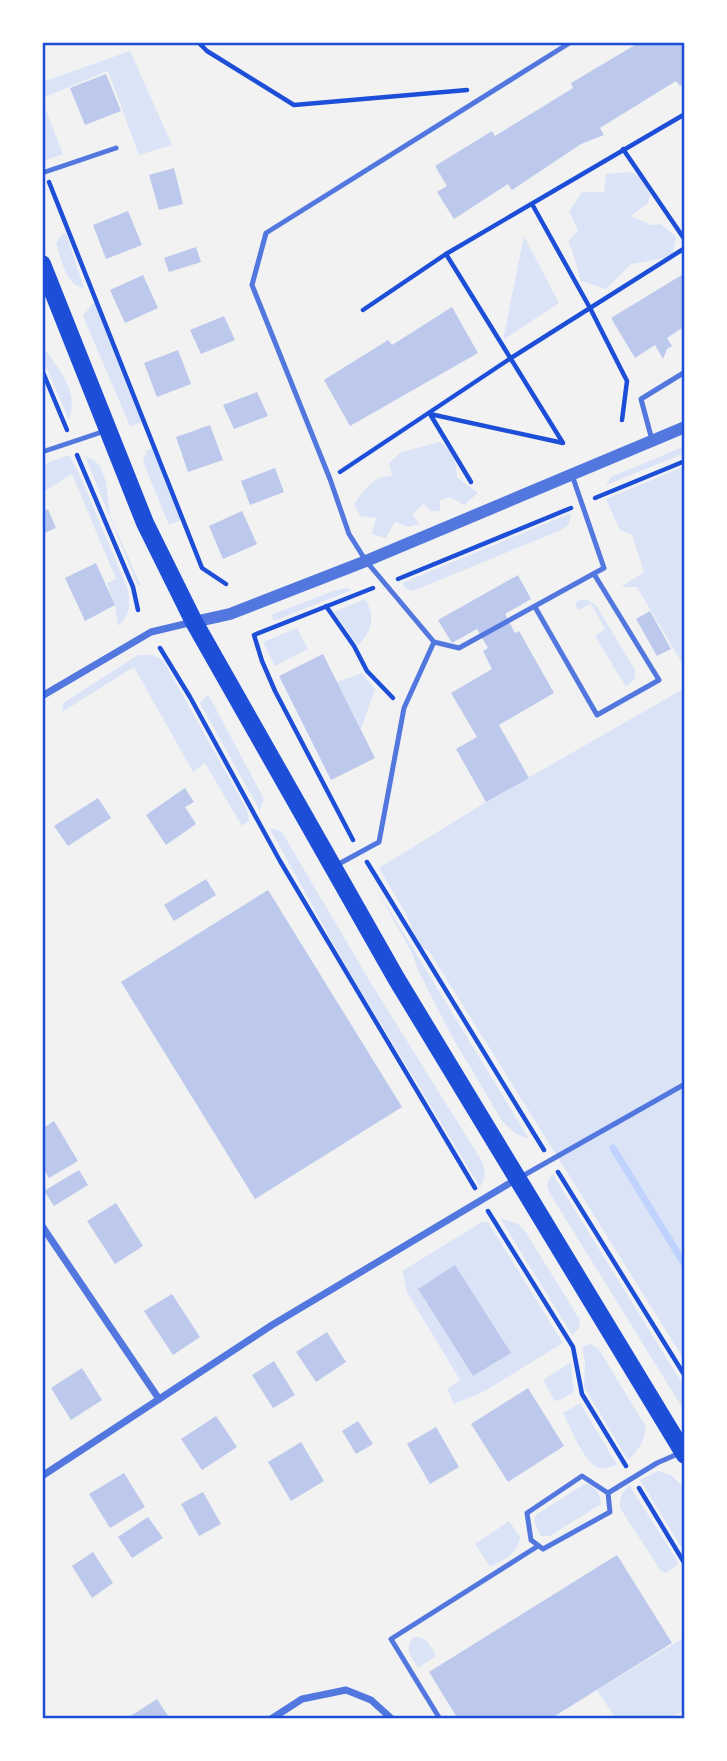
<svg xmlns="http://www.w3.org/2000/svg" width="727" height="1761" viewBox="0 0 727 1761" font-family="Manrope,sans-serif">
<rect width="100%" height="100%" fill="#f2f2f2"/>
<g fill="#dbe4f7" fill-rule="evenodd">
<polygon points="130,51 172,145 139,155 108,71 42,98 42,82"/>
<polygon points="42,100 63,154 46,160 45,166 42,159"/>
<polygon points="629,172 641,176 650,195 648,203 631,216 651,225 661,224 676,237 672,257 631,264 606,289 581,281 572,250 568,242 578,230 569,211 582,192 604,192 606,174"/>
<path d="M66,233L84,288C65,285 62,260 56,244L61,235Z"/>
<polygon points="524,236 559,303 503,340"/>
<polygon points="96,299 144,422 130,426 83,316"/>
<path d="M42,346C58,368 80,391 69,420L42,357Z"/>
<path d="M440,442L454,454L457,477L478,493L464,505L450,497L440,500V511H431L424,504L412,514L419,524L408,527L395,522L386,538L372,534L376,518L360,516L354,504C364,491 373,475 392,476L389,463L401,452Z"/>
<polygon points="685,446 685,453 606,485 611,477"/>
<polygon points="154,447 183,519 169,525 143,462 147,450"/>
<path d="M69,455L80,475L128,590C130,607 131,614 118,626L115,605L107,583L116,579L72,474L42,493V465Z"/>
<polygon points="85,456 94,460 100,466 106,482 110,516 141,586 137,584"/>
<polygon points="685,466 685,668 637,587 621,587 644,572 632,535 620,530 606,499"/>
<polygon points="571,513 569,524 561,530 413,591 405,588 402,583"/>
<polygon points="347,588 352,590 274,621 271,615 333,591"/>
<path d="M365,599C376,618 372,630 358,646L334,612Z"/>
<polygon points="585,599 596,605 635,670 635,678 626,687 595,636 605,629 591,604 578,610 575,605 577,601"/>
<polygon points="297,628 308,649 275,666 263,642"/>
<polygon points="138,655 152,655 163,660 247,810 249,821 242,826 205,763 193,772 134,667 62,712 63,703"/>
<polygon points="362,673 375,689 361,729 337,682"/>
<polygon points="685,688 685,1361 429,951 419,946 407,916 379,868 486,802"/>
<polygon points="208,694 264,799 260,811 200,703"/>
<polygon points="270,829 275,829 282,832 372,985 483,1163 485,1177 480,1187 345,965"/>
<polygon points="372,881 529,1139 516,1134 502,1121 450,1033 418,970 413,955"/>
<polygon points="552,1173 685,1388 685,1412 549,1192 547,1185"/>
<polygon points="500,1218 518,1224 525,1231 580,1320 579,1328 572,1335"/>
<path d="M482,1222H488L563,1343L483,1392L454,1404L447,1389L460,1380L407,1292L402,1271ZM455,1266L510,1353L473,1376L418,1289Z"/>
<path d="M590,1344L598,1348L646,1427C644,1442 639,1450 628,1460L584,1387L585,1362L582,1347Z"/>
<polygon points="571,1362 574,1392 558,1401 554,1400 543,1380"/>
<path d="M580,1403L617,1465C612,1466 606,1469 600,1468C585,1466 570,1426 563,1413Z"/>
<polygon points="658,1471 671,1475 685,1489 685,1553 640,1480"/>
<path d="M588,1484C596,1487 601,1496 601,1504L550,1536H541L534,1521L536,1515L583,1485Z"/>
<path d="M629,1485L677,1560V1565L666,1573L661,1571L620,1508C619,1497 622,1493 629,1485Z"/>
<path d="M509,1521L520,1537C517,1555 505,1559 490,1567L475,1544Z"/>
<path d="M414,1637C427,1636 431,1647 436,1656L418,1668C411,1656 403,1648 414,1637Z"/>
<polygon points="685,1637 685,1709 670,1719 616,1719 597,1690"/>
</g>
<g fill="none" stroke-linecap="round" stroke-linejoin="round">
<polyline stroke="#bfd3fe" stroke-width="7" points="613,1148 685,1265"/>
</g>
<g fill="#bdc9ec">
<polygon points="640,42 685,42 685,82 680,86 676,81 600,128 604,135 581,144 512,190 508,184 454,219 437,192 447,186 435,166 492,131 495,136 573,88 571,83"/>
<polygon points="106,74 121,111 85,125 70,88"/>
<polygon points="174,168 183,204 159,210 149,175"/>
<polygon points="128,211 142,245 106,259 93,225"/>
<polygon points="196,247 201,262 169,272 164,258"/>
<polygon points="685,273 685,326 667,338 672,346 667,349 663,359 655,345 635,358 611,318"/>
<polygon points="143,275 158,308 125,323 110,290"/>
<polygon points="452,307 478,353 350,426 324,380 388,340 392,345"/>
<polygon points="224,316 235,340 201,354 190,330"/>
<polygon points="178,350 191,384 157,397 144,363"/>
<polygon points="257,392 268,416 234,429 223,405"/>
<polygon points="210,425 223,460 188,472 176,437"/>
<polygon points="275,468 284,492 250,505 241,481"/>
<polygon points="48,509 56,528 42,534 42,512"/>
<polygon points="242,511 257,544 223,559 209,526"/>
<polygon points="96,563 115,605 85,621 65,578"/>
<polygon points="518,575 531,599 505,614 515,633 519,631 554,693 499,725 529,778 486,802 456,749 477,737 451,693 492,669 483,651 488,648 477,629 452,643 438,620"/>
<polygon points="650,611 671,649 657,656 636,619"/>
<polygon points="323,654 375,758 331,780 279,676"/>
<polygon points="185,788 194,802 185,807 196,824 166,845 146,815"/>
<polygon points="98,798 111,818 68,846 54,826"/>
<polygon points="206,879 216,895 174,921 164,905"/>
<polygon points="268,890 402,1107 255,1199 121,982"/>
<polygon points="54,1121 78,1161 49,1178 42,1166 42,1129"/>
<polygon points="79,1170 88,1185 54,1206 44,1191"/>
<polygon points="116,1203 143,1246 115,1264 87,1221"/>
<polygon points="455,1265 511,1353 473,1376 418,1289"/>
<polygon points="172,1294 200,1337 173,1355 144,1311"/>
<polygon points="327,1332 346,1362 316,1382 296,1352"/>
<polygon points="274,1361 295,1395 273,1408 252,1375"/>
<polygon points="82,1368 102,1400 71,1420 51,1388"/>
<polygon points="528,1388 564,1446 508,1482 471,1424"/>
<polygon points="216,1416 237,1447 202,1470 181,1439"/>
<polygon points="358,1421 373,1444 356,1454 342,1431"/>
<polygon points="436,1427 459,1467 430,1484 407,1444"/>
<polygon points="301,1442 324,1481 291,1501 268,1462"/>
<polygon points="124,1473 145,1507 110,1528 89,1494"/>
<polygon points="203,1492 221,1524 199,1536 181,1504"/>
<polygon points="148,1517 163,1538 132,1558 118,1537"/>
<polygon points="93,1552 113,1583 92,1598 72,1566"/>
<polygon points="617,1555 672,1643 550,1719 458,1719 429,1672"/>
<polygon points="157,1699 170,1719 126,1719"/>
</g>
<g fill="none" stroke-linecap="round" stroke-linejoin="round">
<g stroke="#1d4ed8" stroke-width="4.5">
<polyline points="198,42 207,51 294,105 467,90"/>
<polyline points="623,149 685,240"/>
<polyline points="49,182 202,568 226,584"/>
<polyline points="532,204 590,308 627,381 622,420"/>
<polyline points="685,223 685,225"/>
<polyline points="363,310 446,254"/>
<polyline points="42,370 67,430"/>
<polyline points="430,414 563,443 446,254 685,114"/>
<polyline points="430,414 471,482"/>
<polyline points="77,455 133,587 138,610"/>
<polyline points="340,472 511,358 685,248"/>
<polyline points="595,498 685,461"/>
<polyline points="398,579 571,508"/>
<polyline points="326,606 354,646 367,671 393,698"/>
<polyline points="160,648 190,697 280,861 475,1188"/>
<polyline points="353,840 275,691 262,661 254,635 373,588"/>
<polyline points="367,862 544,1150"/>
<polyline points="558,1172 685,1376"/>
<polyline points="488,1211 573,1347 582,1394 626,1466"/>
<polyline points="639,1488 685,1564"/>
</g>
<g stroke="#5277de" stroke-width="5">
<polyline points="571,42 266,233 252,285 330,479 349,534 366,561 434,642 459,648 604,568 572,475"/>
<polyline points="42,173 116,148"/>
<polyline points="652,440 641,399 685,372"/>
<polyline points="42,452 105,431"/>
<polyline points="535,607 597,715 659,680 594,574"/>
<polyline points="335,866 379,842 404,708 434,642"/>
<polyline points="519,1178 685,1084"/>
<polyline points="608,1493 582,1476 527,1513 531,1540 543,1549 610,1512 608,1493 657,1463 680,1453"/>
<polyline points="440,1719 391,1639 538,1546"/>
</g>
<g stroke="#5277de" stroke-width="7">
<polyline points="42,696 151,632 193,622"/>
<polyline points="42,1226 159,1399"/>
<polyline points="42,1476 272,1325 515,1180"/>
<polyline points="271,1719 302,1699 346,1690 371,1700 392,1719"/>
</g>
<polyline stroke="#5277de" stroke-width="12" points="194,622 230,614 366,561 685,427"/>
<polyline stroke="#1d4ed8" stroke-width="18" points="42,264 145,523 194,622 396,978 685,1455"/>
</g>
<rect width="727" height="1761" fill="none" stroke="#ffffff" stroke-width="88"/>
<rect x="44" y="44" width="639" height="1673" fill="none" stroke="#1d4ed8" stroke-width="2.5"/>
</svg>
